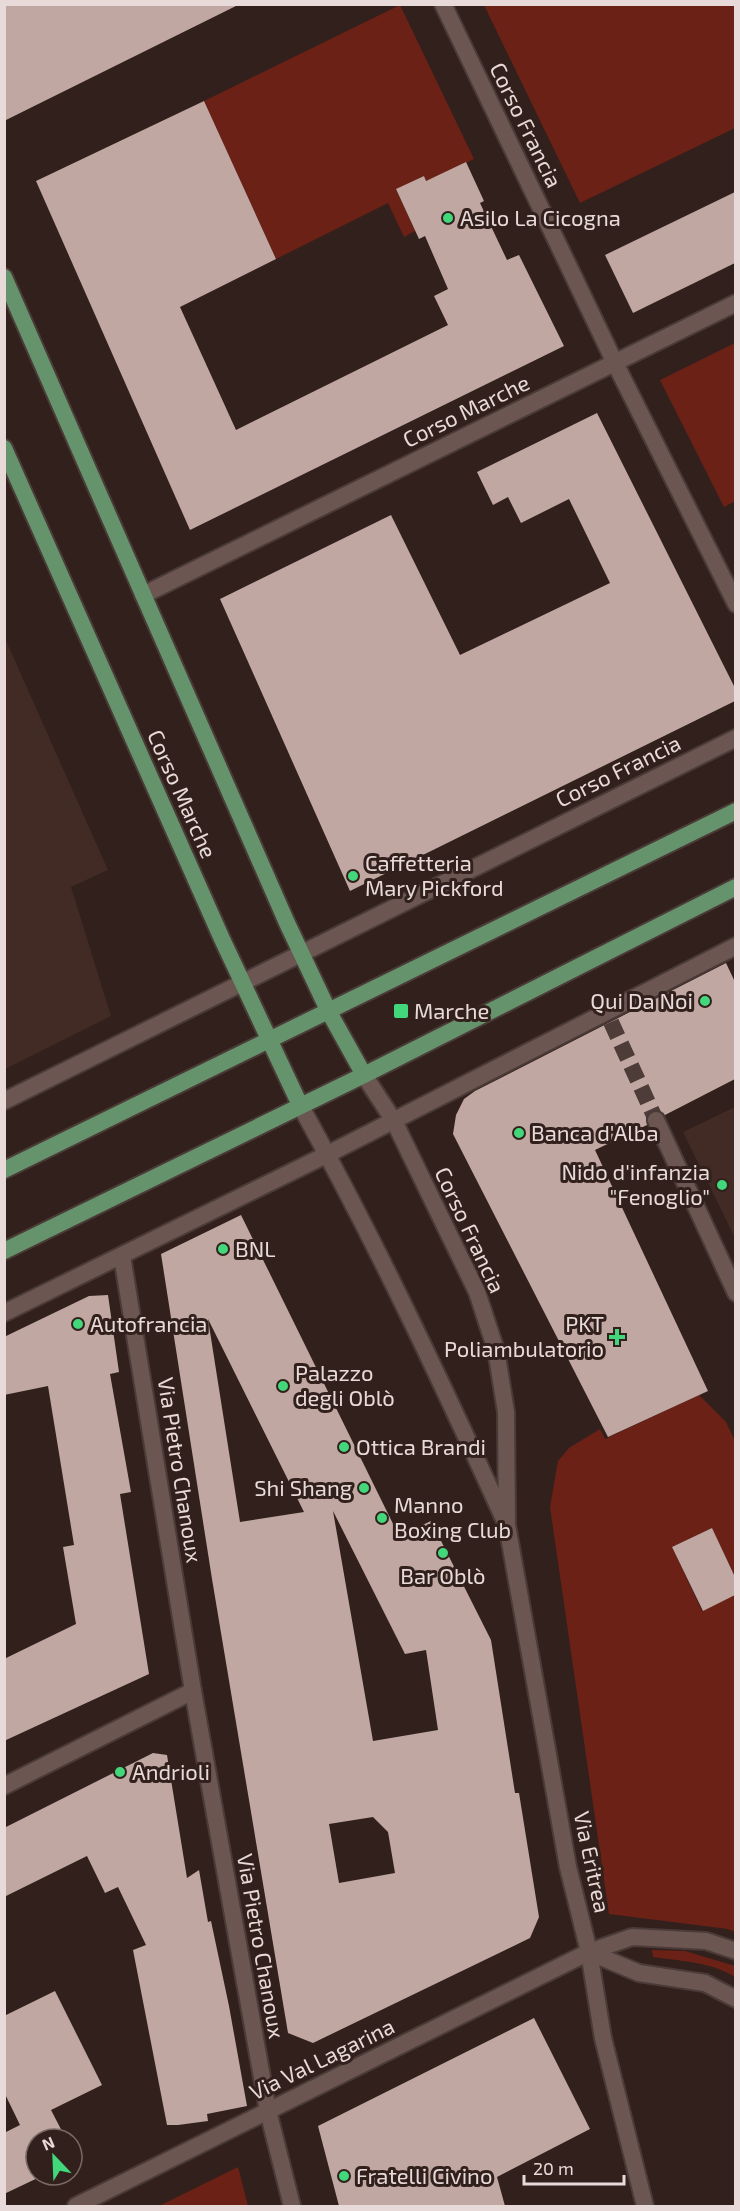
<svg xmlns="http://www.w3.org/2000/svg" width="740" height="2211" viewBox="0 0 740 2211" font-family="'Exo 2',sans-serif">
<rect width="100%" height="100%" fill="#32201c"/>
<g fill="#422a25">
<polygon points="4,636 108,870 71,887 111,1016 5,1069"/>
<polygon points="735,1107 735,1238 683,1132"/>
</g>
<g fill="#6c2116">
<polygon points="400,5 474,159 426,181 424,176 396,189 415,231 404,237 388,203 276,259 204,101"/>
<polygon points="484,5 735,5 735,128 580,203"/>
<polygon points="735,343 735,501 724,507 660,380"/>
<polygon points="699,1395 726,1422 735,1441 735,1577 712,1528 672,1547 702,1611 735,1595 735,1932 728,1929 609,1914 550,1507 558,1461 569,1448 600,1429 605,1439"/>
<path d="M652,1950L685,1951L735,1966V1977C711,1962 682,1961 653,1957Z"/>
<polygon points="238,2167 248,2206 159,2206"/>
</g>
<g fill="#c0a7a2" fill-rule="evenodd">
<polygon points="4,4 240,4 4,121"/>
<polygon points="204,101 276,259 180,307 236,430 448,325 434,296 448,289 425,236 419,239 396,189 424,176 426,181 466,162 484,201 480,203 507,260 519,255 564,346 190,530 36,181"/>
<polygon points="735,192 735,263 633,313 605,255"/>
<polygon points="597,413 735,688 735,701 350,891 220,599 391,515 460,655 610,583 569,499 521,523 508,497 493,505 477,472"/>
<polygon points="726,963 735,982 735,1079 665,1115 658,1110 651,1111 646,1118 647,1125 595,1150 708,1391 608,1437 453,1134 456,1115 464,1099 475,1091"/>
<path d="M241,1215L399,1536L431,1521L491,1640L515,1793H519L539,1917L530,1938L313,2043L288,2033L212,1579L161,1254ZM208,1319L304,1512L240,1522ZM333,1511L405,1654L426,1650L438,1730L373,1741ZM373,1817L388,1832L395,1873L339,1883L329,1824Z"/>
<polygon points="108,1295 119,1372 110,1374 131,1492 120,1494 149,1674 4,1741 4,1659 76,1624 63,1547 74,1545 48,1386 4,1395 4,1337 89,1296"/>
<polygon points="712,1528 735,1577 735,1595 703,1611 672,1547"/>
<polygon points="153,1753 167,1755 187,1878 199,1870 208,1922 211,1921 229,2006 247,2106 207,2114 208,2121 178,2125 167,2125 133,1950 146,1945 118,1887 105,1893 87,1856 4,1897 4,1828"/>
<polygon points="55,1991 102,2085 51,2110 66,2139 36,2139 36,2175 44,2175 4,2194 4,2133 20,2125 4,2092 4,2016"/>
<polygon points="534,2018 590,2129 497,2177 505,2206 339,2206 318,2126"/>
</g>
<g fill="none" stroke-linecap="round" stroke-linejoin="round">
<polyline stroke="#4d3c38" stroke-width="16" stroke-dasharray="16 8" stroke-linecap="butt" points="611,1022 656,1120"/>
<g stroke="#4a3b38" stroke-width="20">
<g id="minor">
<polyline points="443,4 615,363 736,604"/>
<polyline points="143,595 736,303"/>
<polyline points="364,1075 394,1121 477,1292 496,1350 506,1412 507,1525 568,1867 589,1952 603,2038 645,2206"/>
<polyline points="4,1101 736,738"/>
<path d="M300,1105C375,1240 440,1379 504,1519"/>
<polyline points="656,1120 736,1293"/>
<polyline points="122,1256 193,1691 268,2111 292,2206"/>
<polyline points="4,1313 328,1154 736,946"/>
<polyline points="4,1786 193,1691"/>
<polyline points="589,1952 639,1973 705,1983 736,1999"/>
<polyline points="76,2206 589,1952 632,1937 706,1941 736,1951"/>
</g>
</g>
<g stroke="#4a3b38" stroke-width="20">
<g id="primary">
<polyline points="4,277 287,923 329,1012 364,1075"/>
<polyline points="4,448 222,939 300,1105"/>
<polyline points="4,1170 736,811"/>
<polyline points="4,1251 364,1075 736,887"/>
</g>
</g>
<use href="#minor" stroke="#6c5652" stroke-width="16"/>
<use href="#primary" stroke="#65936b" stroke-width="16"/>
</g>
<g fill="#42d77b" stroke="#32201c" stroke-width="2">
<circle cx="448" cy="218" r="6"/>
<circle cx="353" cy="876" r="6"/>
<circle cx="705" cy="1001" r="6"/>
<rect x="393" y="1003" width="16" height="16" rx="3"/>
<circle cx="519" cy="1133" r="6"/>
<circle cx="722" cy="1185" r="6"/>
<circle cx="223" cy="1249" r="6"/>
<circle cx="78" cy="1324" r="6"/>
<path d="M614 1328h6v6h6v6h-6v6h-6v-6h-6v-6h6z"/>
<circle cx="283" cy="1386" r="6"/>
<circle cx="344" cy="1447" r="6"/>
<circle cx="364" cy="1488" r="6"/>
<circle cx="382" cy="1518" r="6"/>
<circle cx="443" cy="1553" r="6"/>
<circle cx="120" cy="1772" r="6"/>
<circle cx="344" cy="2176" r="6"/>
</g>
<g text-anchor="middle" stroke-width="6" stroke-linejoin="round" paint-order="stroke">
<g font-size="22" fill="#e7dad8" stroke="#32201c">
<text transform="translate(526 125) rotate(64)" y="8">Corso Francia</text>
<text transform="translate(466 411) rotate(-26)" y="8">Corso Marche</text>
<text transform="translate(618 771) rotate(-26)" y="8">Corso Francia</text>
<text transform="translate(182 794) rotate(66)" y="8">Corso Marche</text>
<text transform="translate(470 1230) rotate(65)" y="8">Corso Francia</text>
<text transform="translate(180 1470) rotate(81)" y="8">Via Pietro Chanoux</text>
<text transform="translate(592 1862) rotate(78)" y="8">Via Eritrea</text>
<text transform="translate(261 1946) rotate(80)" y="8">Via Pietro Chanoux</text>
<text transform="translate(322 2059) rotate(-26)" y="8">Via Val Lagarina</text>
</g>
<g font-size="22" fill="#e7dad8" stroke="#32201c" text-anchor="start">
<text x="460" y="226">Asilo La Cicogna</text>
<text x="365" y="871">Caffetteria<tspan x="365" dy="25">Mary Pickford</tspan></text>
<text x="693" y="1009" text-anchor="end">Qui Da Noi</text>
<text x="414" y="1019">Marche</text>
<text x="531" y="1141">Banca d'Alba</text>
<text x="710" y="1180" text-anchor="end">Nido d'infanzia<tspan x="710" dy="25">"Fenoglio"</tspan></text>
<text x="235" y="1257">BNL</text>
<text x="90" y="1332">Autofrancia</text>
<text x="604" y="1332" text-anchor="end">PKT<tspan x="604" dy="25">Poliambulatorio</tspan></text>
<text x="295" y="1381">Palazzo<tspan x="295" dy="25">degli Oblò</tspan></text>
<text x="356" y="1455">Ottica Brandi</text>
<text x="352" y="1496" text-anchor="end">Shi Shang</text>
<text x="394" y="1513">Manno<tspan x="394" dy="25">Boxing Club</tspan></text>
<text x="443" y="1584" text-anchor="middle">Bar Oblò</text>
<text x="132" y="1780">Andrioli</text>
<text x="356" y="2184">Fratelli Civino</text>
</g>
</g>
<rect width="740" height="2211" fill="none" stroke="#e7dad8" stroke-width="12"/>
<g transform="translate(54 2157) rotate(337)"><circle r="28" fill="#32201c" stroke="#7a6a67" stroke-width="1.5"/>
<path d="M0-4.5L10 22L0 15L-10 22Z" fill="#42d77b"/>
<text y="-9" font-size="16" font-weight="bold" text-anchor="middle" fill="#e7dad8">N</text>
</g>
<path d="M524 2175v9h100v-9" fill="none" stroke="#e7dad8" stroke-width="3"/>
<text x="533" y="2175" font-size="18" fill="#e7dad8" stroke="#32201c" stroke-width="4.5" paint-order="stroke">20 m</text>
</svg>
